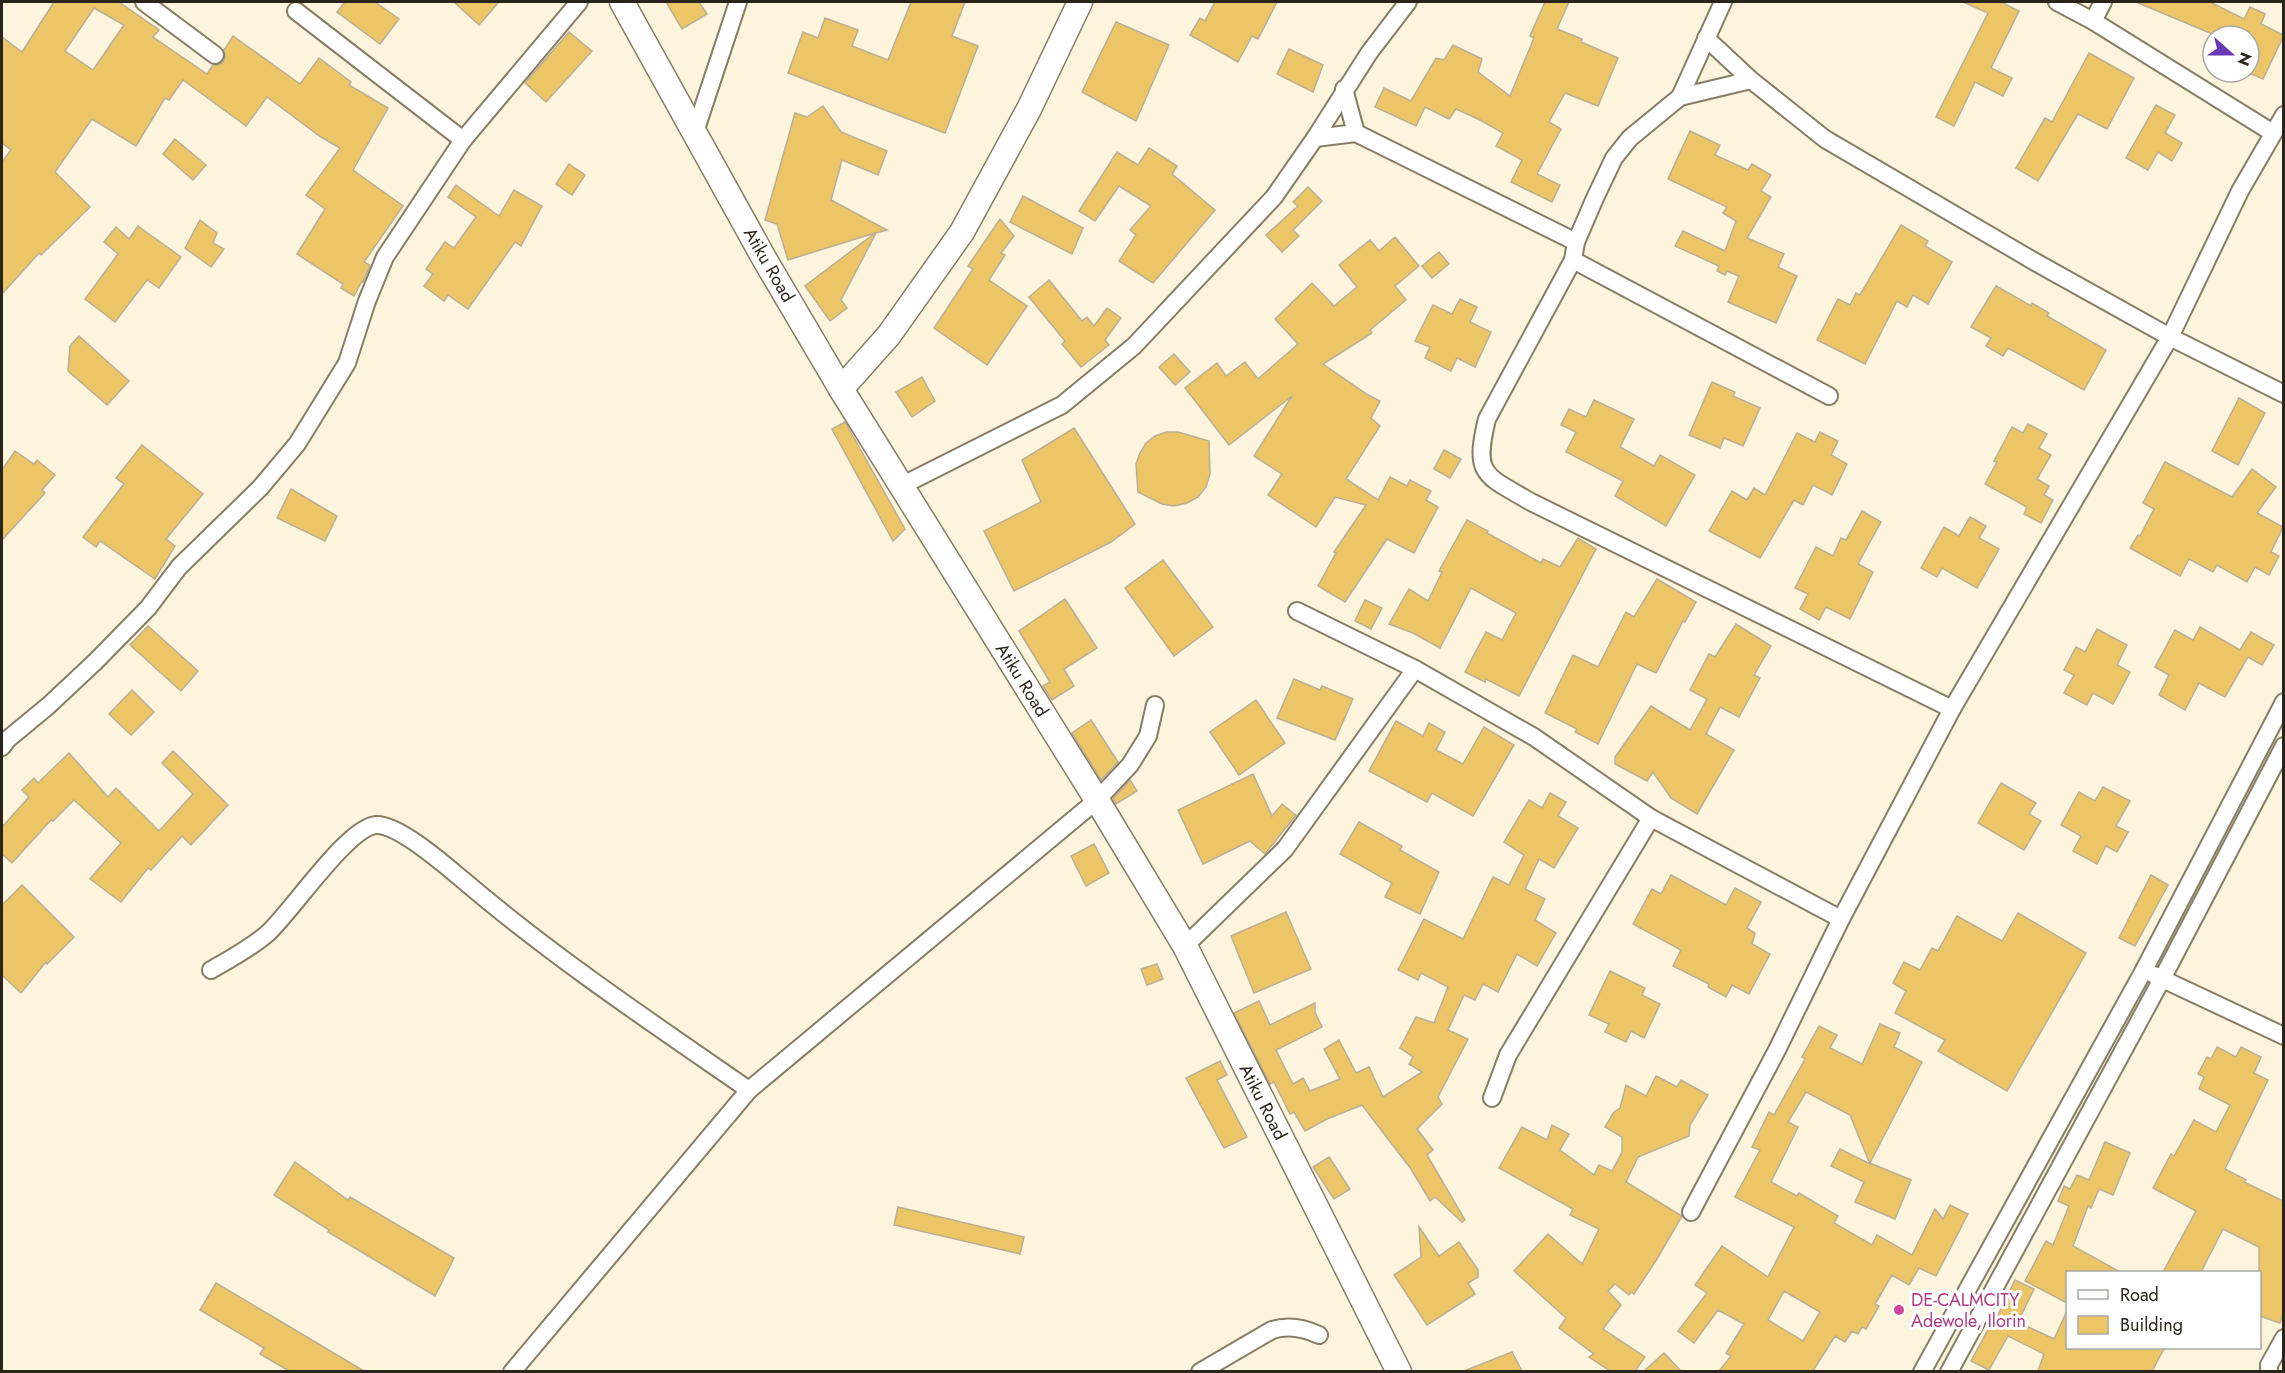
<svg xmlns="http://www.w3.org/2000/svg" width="2285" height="1373" viewBox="0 0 2285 1373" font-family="Jost,sans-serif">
<rect width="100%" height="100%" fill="#fdf4de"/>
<g fill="#ecc567" stroke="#baaf95" stroke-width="1.5" fill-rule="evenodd">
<path d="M54,2H119L159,30L153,37L207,74L213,65H219L224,61L225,56L224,50L233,36L300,84L319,58L351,82L349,85L388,108L353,170L403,206L364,262L370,265L363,282L362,281L354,296L341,288L343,284L297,254L325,209L306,195L340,148L321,137L267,97L246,126L183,80L169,100L165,98L136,146L92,119L55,172L90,207L41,255L39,253L2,294V162L11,150L2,143V37L22,52ZM94,8L124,25L93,70L65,51Z"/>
<polygon points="345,2 375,2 399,19 380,44 337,12"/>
<polygon points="454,2 499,2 479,25"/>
<polygon points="666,2 699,2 707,14 682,29"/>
<polygon points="911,2 965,2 952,36 978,46 945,133 788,73 803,32 818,38 825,18 858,30 852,46 888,60"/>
<polygon points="1215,2 1277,2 1258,39 1252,36 1238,62 1190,35 1200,18 1205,21"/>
<polygon points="1545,2 1569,2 1557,29 1582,39 1581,42 1618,58 1598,106 1565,93 1549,122 1561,129 1537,174 1560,185 1552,202 1511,182 1522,160 1496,146 1503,133 1480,120 1456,109 1449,119 1425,107 1416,126 1375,107 1384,88 1411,101 1436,58 1444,60 1453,45 1482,59 1478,72 1510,96 1534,38 1530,36"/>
<polygon points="1963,2 2001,2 2019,11 1991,68 2012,78 2003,96 1975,82 1954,126 1936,117 1988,13"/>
<polygon points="2136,2 2210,2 2244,19 2250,7 2265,14 2261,24 2283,35 2283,37 2263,79 2249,73 2249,36 2217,36"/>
<polygon points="1116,22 1169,45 1136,121 1082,92"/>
<polygon points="569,32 592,51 546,102 525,83"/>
<polygon points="1289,49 1323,65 1313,92 1277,74"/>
<polygon points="2089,53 2134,78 2107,129 2078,114 2038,181 2016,168 2045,118 2052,122"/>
<polygon points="2156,105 2175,115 2165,133 2182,143 2172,161 2158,152 2148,170 2126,158"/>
<polygon points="823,106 841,132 887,151 878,175 842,160 831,200 887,230 876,233 841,300 847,308 830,321 805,286 875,233 788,260 777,224 765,220 795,113 807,117"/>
<polygon points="1690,131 1720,145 1715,155 1748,170 1752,164 1771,175 1761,191 1771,197 1747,238 1784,254 1778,267 1797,276 1776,323 1728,302 1739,276 1727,271 1725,275 1717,271 1719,266 1675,246 1683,231 1725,251 1736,221 1723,213 1727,207 1668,179"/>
<polygon points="175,139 206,165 193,180 163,154"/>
<polygon points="1149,148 1177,166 1172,174 1215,210 1153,283 1119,261 1136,235 1130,230 1151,206 1119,186 1095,221 1079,211 1117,152 1138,165"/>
<polygon points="569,164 585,175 572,195 556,184"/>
<polygon points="456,185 499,216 514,190 542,206 521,246 515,242 468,309 448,295 444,301 424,286 433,274 426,269 445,242 454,248 476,217 448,197"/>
<polygon points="1308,187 1322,201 1293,230 1299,236 1282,252 1266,235 1298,206 1293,202"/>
<polygon points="1023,196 1083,228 1072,254 1010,222"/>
<polygon points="1000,219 1014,236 1001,253 1005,255 989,280 1027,306 987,365 934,328 973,269 968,266"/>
<polygon points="200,220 217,233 213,243 224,249 211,267 185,248"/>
<polygon points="1901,225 1928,241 1925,246 1952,262 1928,304 1913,295 1907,307 1897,301 1865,364 1817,340 1838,299 1850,305 1856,293 1860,295"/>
<polygon points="138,226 181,257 159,288 147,280 115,322 85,299 118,254 104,242 116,227 129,239"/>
<polygon points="1395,237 1419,266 1395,286 1406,300 1370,330 1372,333 1323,364 1368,395 1380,401 1371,418 1380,426 1346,479 1378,500 1390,477 1407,486 1410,480 1431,491 1426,500 1438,507 1414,553 1387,539 1345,602 1318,586 1336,553 1334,552 1366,505 1335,497 1316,527 1268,495 1282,474 1254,456 1292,396 1229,445 1185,388 1217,363 1226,376 1245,362 1258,379 1298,344 1275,319 1312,283 1334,306 1357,287 1339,265 1370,240 1379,251"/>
<polygon points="1439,252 1449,264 1432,278 1422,266"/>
<polygon points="1049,280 1082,321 1087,317 1094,326 1107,308 1121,318 1105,340 1109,345 1081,367 1062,344 1065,341 1029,297"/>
<polygon points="1996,286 2031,306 2032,303 2049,313 2047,316 2106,350 2084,390 2008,348 2003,356 1986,346 1991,338 1971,327"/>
<polygon points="1460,299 1477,307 1470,322 1491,332 1475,367 1457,358 1451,371 1425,358 1430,347 1415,341 1433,305 1452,314"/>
<polygon points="79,336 129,381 107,405 68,371 70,346"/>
<polygon points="1174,354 1190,372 1175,385 1159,367"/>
<polygon points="922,377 935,401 912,417 896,392"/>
<polygon points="1712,382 1735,392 1733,396 1760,408 1743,446 1724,438 1720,448 1689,435"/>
<polygon points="2239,398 2265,413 2238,465 2212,451"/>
<polygon points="1594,400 1634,419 1620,447 1654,466 1660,455 1695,475 1666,526 1615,496 1623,481 1566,452 1576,432 1561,425 1569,409 1586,417"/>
<polygon points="845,422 905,529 893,541 832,429"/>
<polygon points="2028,424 2047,434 2039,448 2051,455 2037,479 2049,486 2044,495 2053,500 2041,523 2024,514 2027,507 1985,484 1997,462 1994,461 2012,427 2023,433"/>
<polygon points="1074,428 1135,524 1111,542 1014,591 984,531 1041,502 1022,460"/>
<polygon points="1166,432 1178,432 1209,441 1210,474 1206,487 1198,497 1187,503 1174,506 1162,504 1138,492 1136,464 1140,453 1146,443 1155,436"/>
<polygon points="1820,432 1838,441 1831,455 1847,464 1832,495 1813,485 1803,505 1794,500 1760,558 1709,531 1732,491 1747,500 1754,488 1765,495 1797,433 1815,442"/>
<polygon points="142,445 203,494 166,539 175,546 155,579 100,541 96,547 83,537 124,484 116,478"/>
<polygon points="1444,450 1461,459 1450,478 1434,469"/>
<polygon points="15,451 34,464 37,460 55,475 42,490 45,493 2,540 2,470"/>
<polygon points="2165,462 2232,497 2252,469 2276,487 2257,513 2283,527 2271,552 2279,556 2269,575 2255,567 2247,582 2217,565 2213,572 2189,559 2180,576 2130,548 2138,535 2140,536 2154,509 2143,503"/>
<polygon points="291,489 337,516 325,541 277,518"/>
<polygon points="1862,511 1881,522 1858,564 1873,572 1850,619 1826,607 1819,620 1800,609 1808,594 1795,588 1816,547 1833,556 1841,538 1846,540"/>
<polygon points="1970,517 1986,526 1979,538 1999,549 1977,588 1942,568 1937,577 1921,568 1944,527 1959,536"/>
<polygon points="1467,520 1488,531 1487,533 1541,563 1543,559 1560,567 1578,538 1596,549 1519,696 1486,679 1485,682 1465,672 1486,632 1502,640 1516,613 1471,588 1440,648 1413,633 1389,624 1409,589 1428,601 1442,572 1439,571"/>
<polygon points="1163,560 1213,627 1174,656 1125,588"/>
<polygon points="1657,579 1696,602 1685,622 1683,621 1656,673 1637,664 1598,744 1575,732 1577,729 1545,713 1573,655 1598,667 1626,612 1634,617"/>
<polygon points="1065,599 1097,648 1064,669 1074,686 1052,700 1043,686 1050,682 1019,631"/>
<polygon points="1365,600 1382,608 1371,629 1355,621"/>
<polygon points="1736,624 1771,646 1754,675 1760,678 1739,717 1720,707 1706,734 1734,750 1697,814 1671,798 1653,772 1647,781 1615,764 1615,757 1651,706 1690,730 1707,699 1690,690 1709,654 1715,657"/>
<polygon points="148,626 198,671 181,691 130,645"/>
<polygon points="2200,627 2240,650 2251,632 2274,645 2262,665 2248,657 2225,697 2199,683 2185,710 2159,695 2169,675 2155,667 2175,630 2193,640"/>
<polygon points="2097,629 2127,645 2117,665 2130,672 2113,704 2093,693 2087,705 2064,693 2074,675 2064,670 2076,647 2085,652"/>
<polygon points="1294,679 1320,690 1322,686 1353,699 1335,740 1277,718"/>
<polygon points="132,690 154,712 131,735 109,714"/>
<polygon points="1256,700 1285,743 1239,775 1210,732"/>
<polygon points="1091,720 1118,762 1101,780 1072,733"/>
<polygon points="1396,721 1423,736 1429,723 1445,732 1436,750 1463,764 1484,727 1514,745 1473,816 1432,793 1427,802 1369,771"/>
<polygon points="173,751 228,805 191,845 182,836 151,870 148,868 121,902 90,879 121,843 74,800 53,821 51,820 12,863 2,854 2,827 29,797 22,790 34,778 38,783 69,753 108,797 116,788 159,831 193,794 162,763"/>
<polygon points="1253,774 1272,816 1282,804 1296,815 1265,854 1250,841 1203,864 1178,810"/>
<polygon points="1130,780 1137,791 1116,804 1113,799"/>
<polygon points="2001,783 2036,803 2029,814 2041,821 2024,850 1978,823"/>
<polygon points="2103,787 2130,801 2116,826 2128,832 2117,852 2106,846 2097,864 2073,851 2081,836 2061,825 2079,792 2095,801"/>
<polygon points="1550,793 1566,802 1558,816 1578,828 1554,868 1539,859 1525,889 1545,899 1535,920 1556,933 1537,966 1517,954 1498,992 1483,984 1475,1000 1464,995 1448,1030 1468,1039 1438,1097 1442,1104 1417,1129 1433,1150 1427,1155 1465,1220 1462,1222 1435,1197 1430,1201 1411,1169 1362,1105 1327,1119 1305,1131 1294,1112 1290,1114 1274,1082 1270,1084 1234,1013 1259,1001 1270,1025 1315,1003 1315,1012 1322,1027 1276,1050 1293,1084 1303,1078 1310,1091 1340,1079 1324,1049 1339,1040 1356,1073 1369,1067 1383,1097 1422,1072 1409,1064 1413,1057 1400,1048 1416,1017 1434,1023 1448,987 1421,973 1418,980 1398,970 1424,919 1463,939 1493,877 1509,885 1524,855 1504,842 1529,800 1542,808"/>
<polygon points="1359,822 1402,846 1400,850 1439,872 1420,914 1385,897 1392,883 1340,854"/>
<polygon points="1094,844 1109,873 1086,886 1071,856"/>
<polygon points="1671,875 1726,905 1735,888 1761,902 1747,928 1755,933 1752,944 1770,954 1749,994 1732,985 1726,997 1708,987 1709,984 1673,966 1681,950 1633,924 1652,889 1661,894"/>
<polygon points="2151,875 2168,885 2135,946 2119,938"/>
<polygon points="22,885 74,937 47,964 46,962 21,993 2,975 2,905"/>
<polygon points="1286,912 1311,969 1254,993 1231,936"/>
<polygon points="2018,913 2086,953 2007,1091 1938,1051 1945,1040 1895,1013 1906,991 1893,983 1904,962 1920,970 1932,948 1938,951 1957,916 2002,941"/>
<polygon points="1157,964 1163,979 1147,985 1141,969"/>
<polygon points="1610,971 1645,988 1642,995 1660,1004 1644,1038 1631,1031 1626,1042 1605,1032 1609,1024 1589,1015"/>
<path d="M1880,1024L1900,1033L1894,1047L1922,1062L1870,1163L1911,1180L1895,1219L1855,1202L1864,1182L1831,1166L1840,1149L1870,1164L1850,1115L1806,1092L1788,1122L1798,1127L1771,1182L1797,1196L1799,1193L1838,1216L1834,1223L1872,1245L1877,1235L1912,1255L1935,1209L1943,1219L1950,1205L1968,1214L1936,1276L1919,1268L1909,1285L1892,1275L1875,1304L1879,1306L1866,1329L1862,1327L1858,1334L1852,1331L1845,1342L1835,1336L1813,1371H1719L1731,1356L1726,1353L1744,1324L1718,1310L1694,1343L1678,1331L1707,1293L1695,1285L1722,1246L1768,1277L1794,1227L1735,1197L1760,1150L1752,1147L1769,1112L1774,1115L1805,1059L1802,1057L1819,1026L1837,1035L1830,1048L1862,1064ZM1784,1291L1820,1312L1803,1341L1768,1320Z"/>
<polygon points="2217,1047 2236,1057 2241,1047 2261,1057 2254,1073 2268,1080 2225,1169 2246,1180 2244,1182 2283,1201 2283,1314 2280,1323 2259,1316 2259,1247 2223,1229 2201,1272 2163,1272 2196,1211 2153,1188 2171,1154 2174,1156 2194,1120 2216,1132 2230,1105 2199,1089 2204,1077 2198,1074 2207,1057 2211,1059"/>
<polygon points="1220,1061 1227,1075 1217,1080 1247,1137 1224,1148 1186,1078"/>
<polygon points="1656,1076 1677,1087 1681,1080 1708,1095 1690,1125 1689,1136 1638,1157 1626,1182 1682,1216 1657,1259 1634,1294 1631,1292 1629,1295 1615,1284 1608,1291 1621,1305 1603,1329 1645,1357 1635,1371 1610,1371 1589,1357 1594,1354 1559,1328 1566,1318 1514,1271 1548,1234 1582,1264 1599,1229 1570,1215 1573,1209 1499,1168 1522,1127 1547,1140 1552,1125 1569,1134 1560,1150 1594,1175 1599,1165 1612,1171 1622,1152 1622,1137 1605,1127 1614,1112 1620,1108 1626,1085 1646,1096"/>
<polygon points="2105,1142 2130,1153 2113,1195 2099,1189 2091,1208 2088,1206 2073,1246 2120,1272 2067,1272 2067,1303 2025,1281 2046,1241 2053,1245 2069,1206 2058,1201 2064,1186 2070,1189 2077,1175 2089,1180"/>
<polygon points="1329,1157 1350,1189 1334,1199 1313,1167"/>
<polygon points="295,1162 348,1200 350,1197 454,1258 435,1296 328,1232 329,1230 274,1195"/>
<polygon points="898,1207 1024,1237 1020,1254 894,1225"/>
<polygon points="1419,1227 1439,1256 1459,1242 1478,1270 1478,1277 1468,1283 1475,1294 1427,1325 1394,1275 1421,1257"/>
<polygon points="2015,1280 2034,1289 2018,1322 2054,1339 2067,1311 2067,1347 2165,1347 2152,1371 2038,1371 2044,1354 2008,1336 1989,1370 1971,1361 1990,1326 1992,1327"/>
<polygon points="216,1283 280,1321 364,1371 289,1371 260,1354 264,1348 200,1310"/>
<polygon points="1512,1352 1522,1371 1464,1371"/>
<polygon points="1664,1353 1681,1371 1644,1371"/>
</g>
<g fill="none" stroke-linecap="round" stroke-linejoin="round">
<g stroke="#887d65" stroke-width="20">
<g id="street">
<polyline points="144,2 215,55"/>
<polyline points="2057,2 2093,21 2273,133"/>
<polyline points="296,11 463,140"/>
<polyline points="2093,21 2103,2"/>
<polyline points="1706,38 1751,80 1825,139 2037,263 2170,337 2284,394"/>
<path d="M1751,80L1680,97L1630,138L1614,158L1595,198L1576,242L1573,260L1487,419C1473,476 1485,475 1531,502L1952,709"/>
<polyline points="1344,89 1356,133"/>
<polyline points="1680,97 1723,2"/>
<polyline points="695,132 738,2"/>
<polyline points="1315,138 1356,133 1576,242"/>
<polyline points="1573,260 1829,396"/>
<polyline points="901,486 1062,405 1134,346 1274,197 1315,138 1369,53 1408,2"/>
<polyline points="1297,611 1415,669 1534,737 1651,818 1841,919"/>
<polyline points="2,747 8,739 48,706 95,662 148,608 179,567 260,488 297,444 347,363 367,301 385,257 463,140 579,2"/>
<polyline points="1185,946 1285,849 1415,669"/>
<path d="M211,970C230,959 251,948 268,933C292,911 348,827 376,825C399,824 446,866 463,880C552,956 652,1023 749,1090"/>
<polyline points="2154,975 2284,1036"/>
<polyline points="1492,1098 1508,1055 1651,818"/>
<polyline points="1691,1212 1777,1050 1841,919 1952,709 2170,337 2240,191 2284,115"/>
<polyline points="512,1372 749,1090 1097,800 1130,765 1148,736 1155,705"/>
<path d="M1200,1372L1272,1330C1288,1325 1304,1328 1319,1335"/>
<polyline points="1922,1372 2144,970 2284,702"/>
<polyline points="1949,1372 2162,979 2284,746"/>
<polyline points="2269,1372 2269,1365 2284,1338"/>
</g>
</g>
<g stroke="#887d65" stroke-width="27">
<g id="secondary">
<polyline points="622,2 765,260 841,389 1097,800 1185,946 1399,1372"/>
<polyline points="841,389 889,335 962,232 1029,109 1080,2"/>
</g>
</g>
<use href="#street" stroke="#fff" stroke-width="16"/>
<use href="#secondary" stroke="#fff" stroke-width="24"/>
</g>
<circle fill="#d1479c" stroke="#fff" stroke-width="2" cx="1899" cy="1310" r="6"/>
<g text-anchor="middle" stroke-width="6" stroke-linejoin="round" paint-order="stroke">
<g font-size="18" fill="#29251b" stroke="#fff">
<text transform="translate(769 265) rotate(60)" y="6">Atiku Road</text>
<text transform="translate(1022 680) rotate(58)" y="6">Atiku Road</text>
<text transform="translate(1263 1102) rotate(63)" y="6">Atiku Road</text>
</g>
<g font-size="18" fill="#b23c85" stroke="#fff" text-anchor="start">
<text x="1911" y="1306">DE-CALMCITY<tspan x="1911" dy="21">Adewole, Ilorin</tspan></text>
</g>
</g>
<rect width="2285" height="1373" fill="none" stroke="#29251b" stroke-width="6"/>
<rect x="2066" y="1271" width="195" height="78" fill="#ffffff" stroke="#a9a8a4" stroke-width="1.5"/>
<rect x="2078" y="1290" width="30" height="9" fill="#ffffff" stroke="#a9a8a4" stroke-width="1.5"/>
<text x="2120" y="1301" font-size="18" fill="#29251b">Road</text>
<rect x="2078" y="1316" width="30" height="18" fill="#ecc567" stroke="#a9a8a4" stroke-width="1.5"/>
<text x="2120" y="1331" font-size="18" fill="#29251b">Building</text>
<g transform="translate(2231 54) rotate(111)"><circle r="28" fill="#ffffff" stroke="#a9a8a4" stroke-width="1.5"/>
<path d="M0-4.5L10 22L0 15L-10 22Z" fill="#6939b1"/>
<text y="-9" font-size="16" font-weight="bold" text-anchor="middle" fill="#29251b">N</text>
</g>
</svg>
